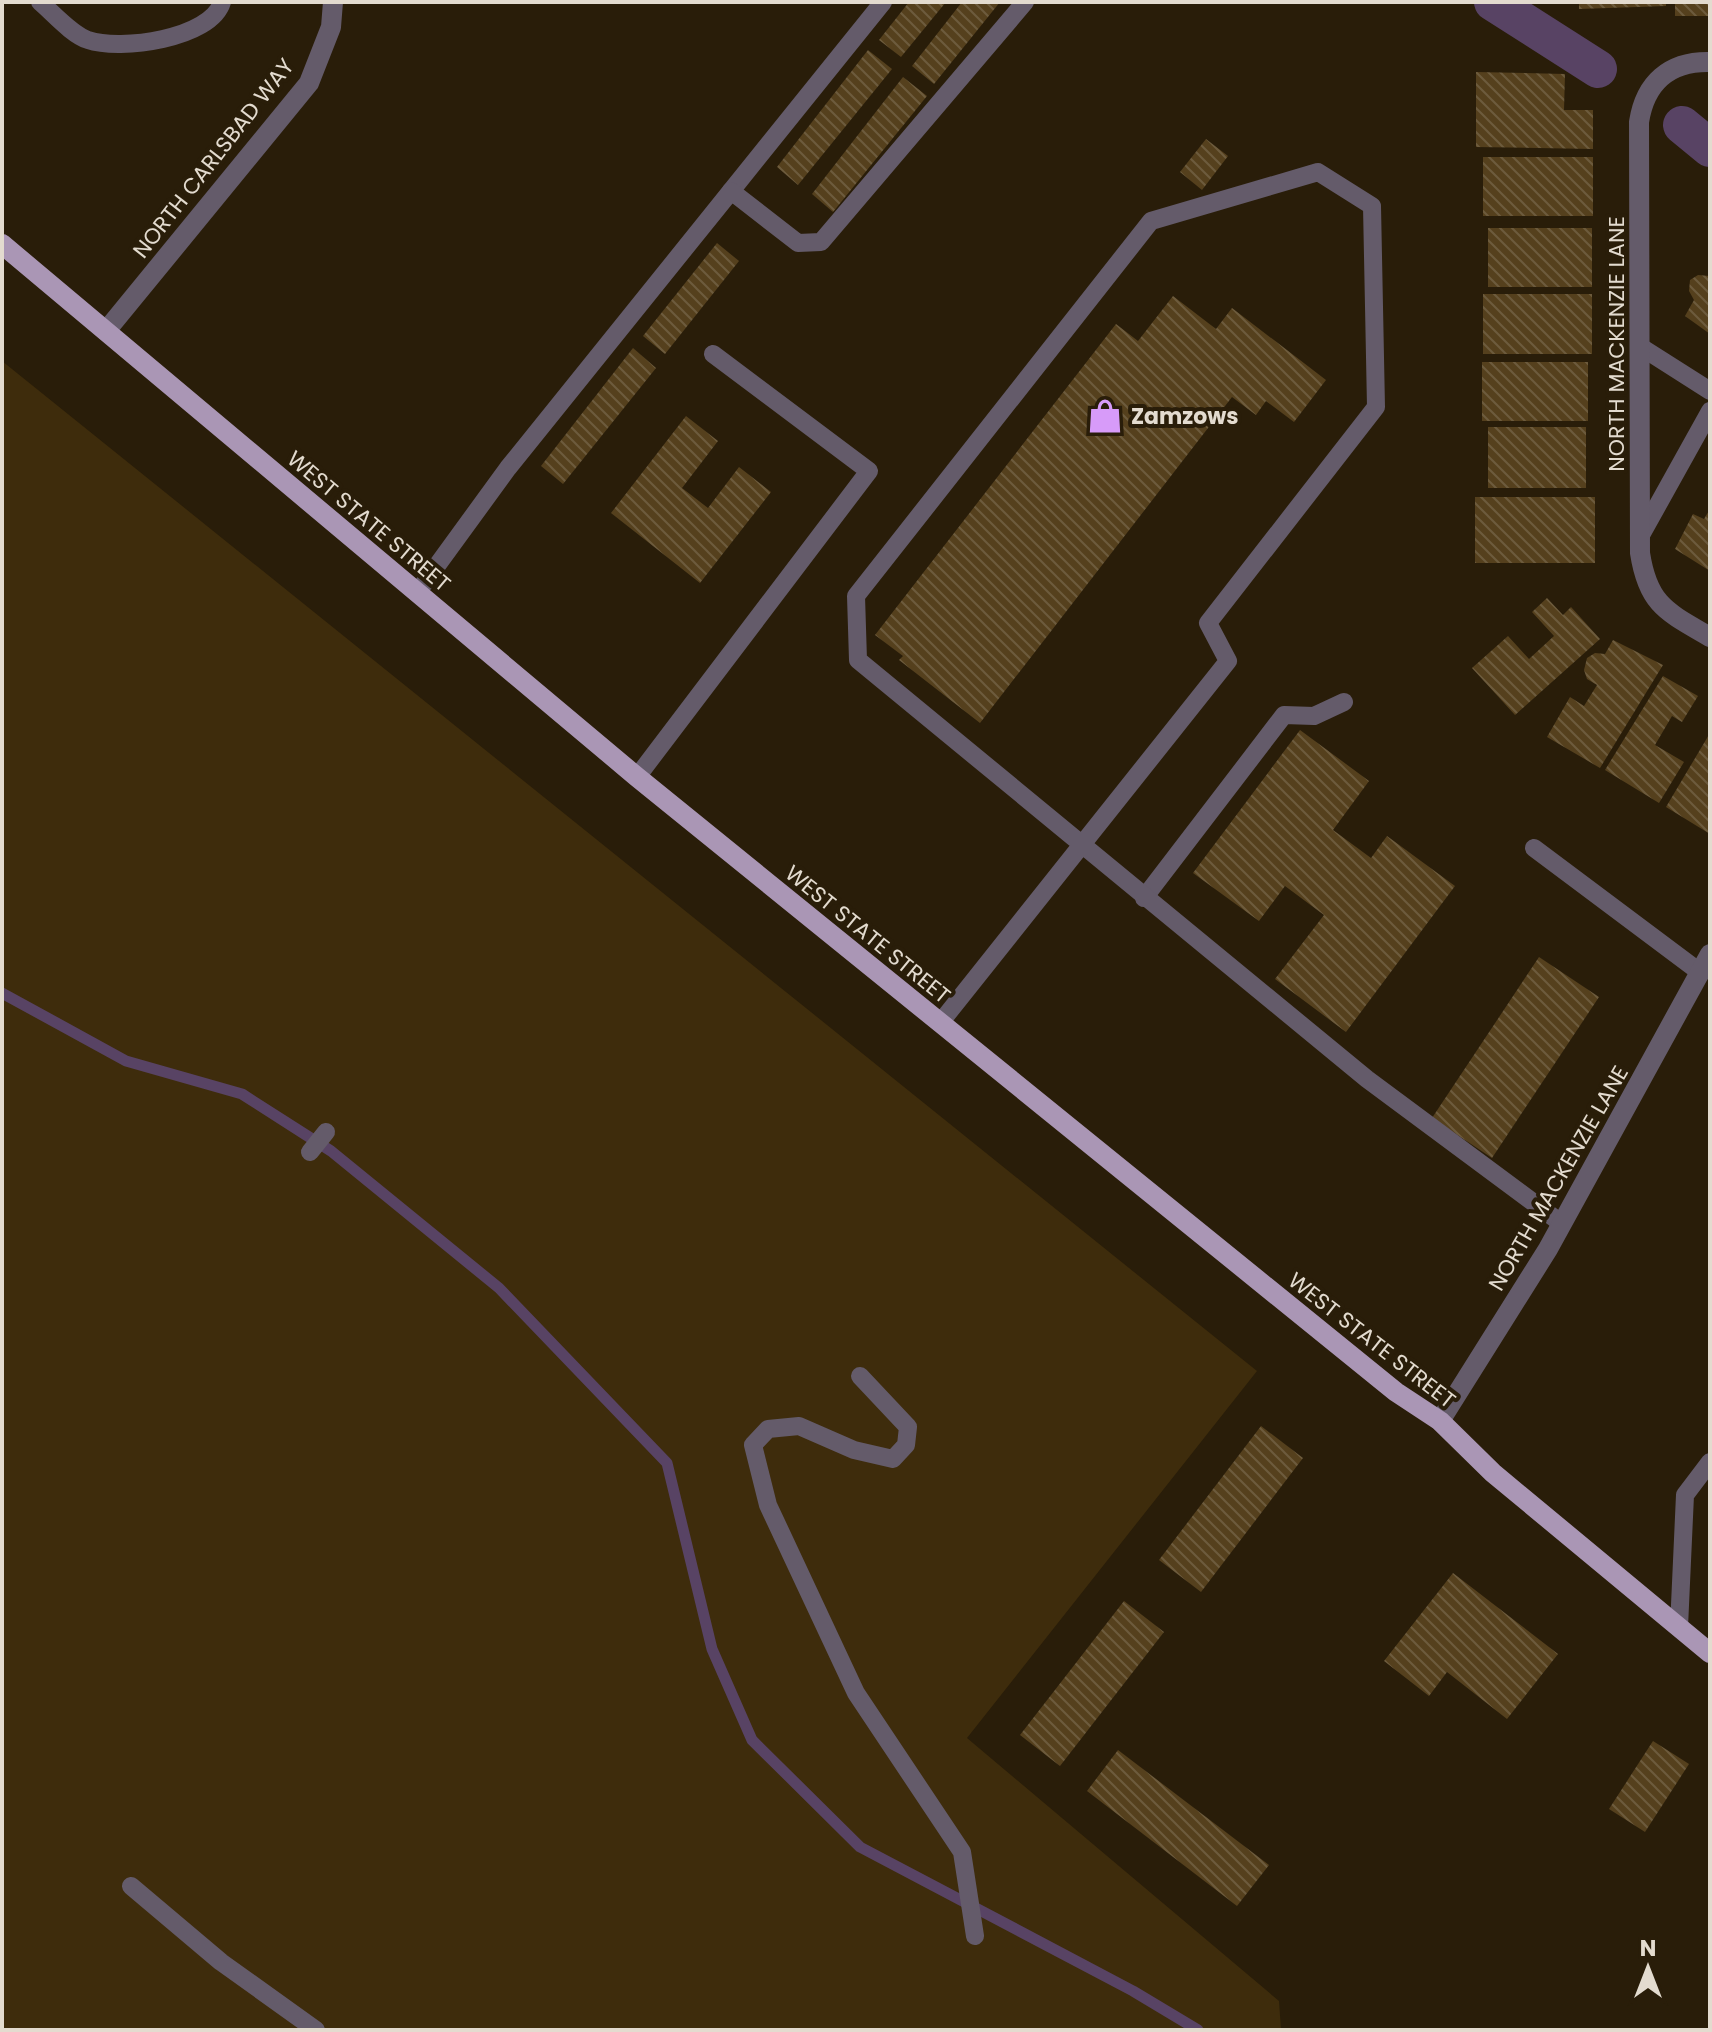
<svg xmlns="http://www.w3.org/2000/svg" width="1712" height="2032" viewBox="0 0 1712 2032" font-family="Poppins,sans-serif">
<defs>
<pattern id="building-back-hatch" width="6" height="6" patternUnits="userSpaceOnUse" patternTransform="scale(2)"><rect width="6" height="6" fill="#55401d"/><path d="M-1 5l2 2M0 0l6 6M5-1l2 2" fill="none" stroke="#6d5b3d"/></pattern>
</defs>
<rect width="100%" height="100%" fill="#291d09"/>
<polygon fill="#3e2c0c" points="2,361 1257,1371 967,1738 1279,2001 1281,2030 2,2030"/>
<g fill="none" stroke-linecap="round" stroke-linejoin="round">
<polyline stroke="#584364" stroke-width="11" points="2,993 126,1061 242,1094 331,1151 499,1288 667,1463 712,1649 752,1740 860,1847 1133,1991 1198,2030"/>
<g stroke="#584364" stroke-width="38">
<polyline points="1493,2 1598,69"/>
<polyline points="1682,125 1710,148"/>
</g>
</g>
<g fill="url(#building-back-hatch)">
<polygon points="909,2 946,2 901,57 879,40"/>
<polygon points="962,2 1000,2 934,84 912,66"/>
<polygon points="1579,2 1666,2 1666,6 1579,9"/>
<rect x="1675" y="2" width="35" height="14"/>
<polygon points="868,50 892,69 798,185 777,167"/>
<polygon points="1476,72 1565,74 1564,110 1593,110 1593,149 1476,147"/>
<polygon points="903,77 927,96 833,212 812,194"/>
<polygon points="1206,139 1228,156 1202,190 1180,172"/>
<rect x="1483" y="157" width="110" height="59"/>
<rect x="1488" y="228" width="104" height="59"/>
<polygon points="717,243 739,261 665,354 643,336"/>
<polygon points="1698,275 1710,276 1710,334 1685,316 1694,300 1689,291 1690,280"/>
<rect x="1483" y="294" width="109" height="60"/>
<polygon points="1173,296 1216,329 1232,308 1326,380 1294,422 1266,401 1256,415 1232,397 980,723 899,660 903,656 875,635 1116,324 1138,341"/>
<polygon points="633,348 656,368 563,484 541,466"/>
<rect x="1482" y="362" width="106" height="59"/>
<polygon points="686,416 718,441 682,488 708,508 739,467 771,492 700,583 611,513"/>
<rect x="1488" y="427" width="98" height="61"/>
<rect x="1475" y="497" width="120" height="66"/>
<polygon points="1710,509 1710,571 1675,549 1693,514 1704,519"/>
<polygon points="1547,598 1563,615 1571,607 1600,639 1515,715 1472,668 1508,636 1529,659 1554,636 1532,612"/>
<polygon points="1613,640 1663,665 1600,768 1547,737 1570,697 1584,706 1597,685 1587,679 1584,670 1587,658 1595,653 1605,654"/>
<polygon points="1663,676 1698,696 1682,722 1672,716 1655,745 1684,762 1659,803 1605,770"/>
<polygon points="1300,730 1369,781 1333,830 1371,858 1387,836 1455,886 1346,1032 1275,979 1324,915 1285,886 1259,921 1193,873"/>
<polygon points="1710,733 1710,834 1666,807"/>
<polygon points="1539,957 1599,997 1492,1158 1432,1118"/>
<polygon points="1261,1426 1303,1458 1201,1592 1159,1560"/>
<polygon points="1453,1573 1558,1654 1507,1719 1447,1672 1429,1696 1384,1661"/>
<polygon points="1124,1601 1164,1632 1060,1766 1020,1735"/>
<polygon points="1653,1741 1689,1764 1645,1832 1609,1809"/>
<polygon points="1118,1750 1269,1865 1237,1906 1087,1791"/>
</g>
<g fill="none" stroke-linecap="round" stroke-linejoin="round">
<g stroke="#645b6a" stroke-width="18">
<path d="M40,2C53,13 72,35 88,40C120,51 211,39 222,2"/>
<polyline points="731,191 883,2"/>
<polyline points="1641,347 1710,391"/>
<polyline points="1640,537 1710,411"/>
<polyline points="417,593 508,468 731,191 798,243 821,242 1025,2"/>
<polyline points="637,777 869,471 713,354"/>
<polyline points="1534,848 1701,973"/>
<polyline points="1144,898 1284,715 1314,716 1344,702"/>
<polyline points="940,1023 1228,661 1208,623 1376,407 1372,206 1318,172 1151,221 856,596 858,660 1367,1079 1561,1223"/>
<polyline points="310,1152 326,1132"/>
<polyline points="860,1376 908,1427 906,1445 893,1459 854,1450 799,1426 768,1429 753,1445 768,1505 856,1693 962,1852 975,1936"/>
<polyline points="1679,1627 1685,1495 1710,1462"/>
<polyline points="131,1886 221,1962 316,2030"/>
</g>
<g stroke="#645b6a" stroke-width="20">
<path d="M1710,62C1669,61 1645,83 1639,122L1640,553C1648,605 1667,612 1710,637"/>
<polyline points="106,331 309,83 331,27 333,2"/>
<polyline points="1440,1421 1548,1249 1710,954"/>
</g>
<polyline stroke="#aa96b5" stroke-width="20" points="2,244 637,777 1396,1392 1440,1421 1493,1473 1710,1653"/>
</g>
<defs>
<g id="shop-bare" transform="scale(2.76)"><path d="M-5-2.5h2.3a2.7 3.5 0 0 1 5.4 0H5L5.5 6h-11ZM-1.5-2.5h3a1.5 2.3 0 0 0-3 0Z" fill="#d79bf9" stroke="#291d09" stroke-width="2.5" paint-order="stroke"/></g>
</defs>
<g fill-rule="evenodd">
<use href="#shop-bare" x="1105" y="416"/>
</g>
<g text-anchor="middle" stroke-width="8" stroke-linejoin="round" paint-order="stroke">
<g font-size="22" fill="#e3dbcf" stroke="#291d09">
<text transform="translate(213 158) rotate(-52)" y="8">NORTH CARLSBAD WAY</text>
<text transform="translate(1616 344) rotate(-90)" y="8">NORTH MACKENZIE LANE</text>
<text transform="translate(369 521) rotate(40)" y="8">WEST STATE STREET</text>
<text transform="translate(868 934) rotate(39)" y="8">WEST STATE STREET</text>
<text transform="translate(1558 1178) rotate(-60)" y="8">NORTH MACKENZIE LANE</text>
<text transform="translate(1372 1340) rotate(38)" y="8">WEST STATE STREET</text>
</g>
<g font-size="22" font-weight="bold" fill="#e3dbcf" stroke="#291d09" text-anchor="start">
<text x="1131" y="424">Zamzows</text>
</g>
</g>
<rect width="1712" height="2032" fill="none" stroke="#e3dbcf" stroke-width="8"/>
<g transform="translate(1648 1968)" stroke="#291d09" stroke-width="6" paint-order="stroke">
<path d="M0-6L14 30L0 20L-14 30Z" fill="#e3dbcf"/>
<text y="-12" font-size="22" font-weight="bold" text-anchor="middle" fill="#e3dbcf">N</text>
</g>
</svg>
